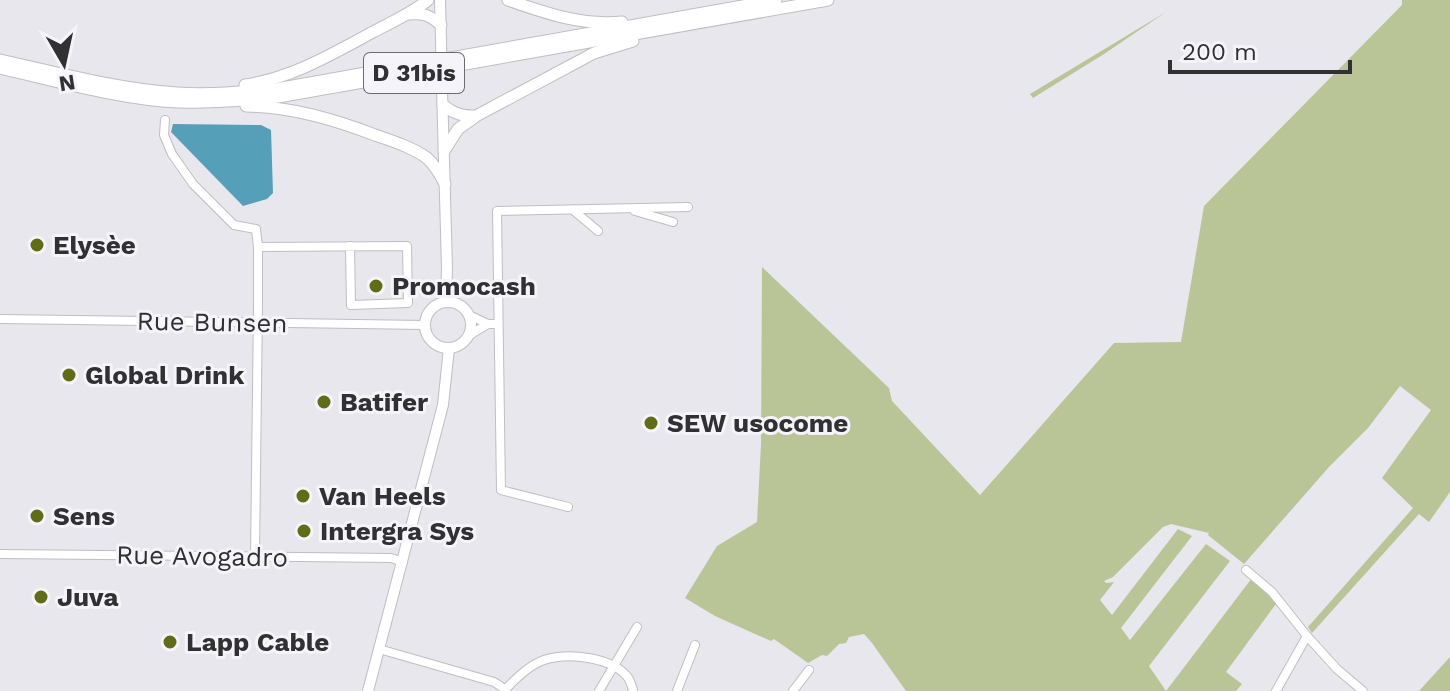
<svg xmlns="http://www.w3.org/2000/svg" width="1450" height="691" viewBox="0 0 1450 691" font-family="'Work Sans',sans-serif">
<rect width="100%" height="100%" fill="#e8e7ed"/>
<g fill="#b9c596">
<polygon points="1402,0 1450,0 1450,492 1429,522 1419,514 1312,633 1308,627 1413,508 1382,478 1431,410 1400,386 1368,428 1329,467 1244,564 1208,535 1209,533 1171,524 1163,527 1113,577 1104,581 1106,583 1114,582 1100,600 1112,615 1178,529 1192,536 1121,628 1130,640 1206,544 1230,561 1149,666 1166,691 1252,578 1278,601 1226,672 1242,684 1236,691 906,691 872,643 864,634 849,637 846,643 839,644 827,656 822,655 808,663 774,639 771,641 715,616 685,598 717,546 757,522 761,444 762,267 889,388 892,401 980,495 1114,343 1181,342 1204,206 1402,5"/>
<polygon points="1166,12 1104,54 1033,98 1030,94"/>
<polygon points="1450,657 1450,691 1419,691"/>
</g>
<polygon fill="#569fb8" points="173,124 261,125 271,130 273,193 267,199 243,206 171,132"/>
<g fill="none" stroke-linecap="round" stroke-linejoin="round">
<g stroke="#bebec3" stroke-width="10">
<g id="minor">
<polyline points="165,120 164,135 172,154 193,184 234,225 256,229 258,247 258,304 255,557"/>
<polyline points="573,210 598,231"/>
<polyline points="635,211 673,222"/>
<polyline points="258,247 407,246 408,303 351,305 350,246"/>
<polyline points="469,315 488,324 498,324"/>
<polyline points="0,319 425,325"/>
<polyline points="468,336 488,324"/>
<polyline points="568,507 501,490 497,211 688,207"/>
<polyline points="0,554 391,558 403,562"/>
<polyline points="1246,570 1272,592 1307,636 1337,669 1363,691"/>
<polyline points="379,649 494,682 505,689"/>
<path d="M504,691C515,679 529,665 544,660C568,652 614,657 629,679C630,681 633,689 633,691"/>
<polyline points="599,691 637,627"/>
<polyline points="677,691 695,645"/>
<polyline points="793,691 809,670"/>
<polyline points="1276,691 1307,636"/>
</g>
</g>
<g stroke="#bebec3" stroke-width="12">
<g id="major">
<polyline points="440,0 441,41"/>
<polyline points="442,89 447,268 446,302"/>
<circle cx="448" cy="325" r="23"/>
<polyline points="368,691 443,405 449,348"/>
</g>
</g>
<g stroke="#bebec3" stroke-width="13">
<g id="highway">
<path d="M508,0C545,13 582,26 622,22"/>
<path d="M409,14C423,13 430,15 441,25"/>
<path d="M0,60C58,73 117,89 177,93C210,95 243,92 276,89L776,0"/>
<path d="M0,68C58,81 118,99 178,102C212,103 245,100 278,97L828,0"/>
<path d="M245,85C292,78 332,54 373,32C392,22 412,13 428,0"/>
<path d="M443,105C454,114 462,116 476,116L594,53L633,41"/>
<path d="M246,106C292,107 333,119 375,135C392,141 412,147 427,158C435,165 440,174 445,184"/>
<polyline points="444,151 458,129 475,117"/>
</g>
</g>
<use href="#minor" stroke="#fff" stroke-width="8"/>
<use href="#major" stroke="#fff" stroke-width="10"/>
<use href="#highway" stroke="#fff" stroke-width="11"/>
<g stroke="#bebec3" stroke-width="12" stroke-linecap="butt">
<polyline id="major-bridge" points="441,41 442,89"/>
</g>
<use href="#major-bridge" stroke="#fff" stroke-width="10"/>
</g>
<g fill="#616d16" stroke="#f5f4fa" stroke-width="3">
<circle cx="37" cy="245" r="8"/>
<circle cx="376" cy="286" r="8"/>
<circle cx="69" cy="375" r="8"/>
<circle cx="324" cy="402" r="8"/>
<circle cx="651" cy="423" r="8"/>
<circle cx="303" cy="496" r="8"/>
<circle cx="37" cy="516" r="8"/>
<circle cx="304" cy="531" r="8"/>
<circle cx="41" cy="597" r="8"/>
<circle cx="170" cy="642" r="8"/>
</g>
<g text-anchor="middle" stroke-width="6" stroke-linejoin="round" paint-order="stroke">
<rect fill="#f5f4fa" stroke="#6c6c6f" stroke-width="2" x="364" y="53" width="100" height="40" rx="6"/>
<g font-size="24" font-weight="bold" fill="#313133">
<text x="414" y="81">D 31bis</text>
</g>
<g font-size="26" font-weight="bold" fill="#313133" stroke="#f5f4fa" text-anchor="start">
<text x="53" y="254">Elysèe</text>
<text x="392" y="295">Promocash</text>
<text x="85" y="384">Global Drink</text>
<text x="340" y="411">Batifer</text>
<text x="667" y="432">SEW usocome</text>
<text x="319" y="505">Van Heels</text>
<text x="53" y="525">Sens</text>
<text x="320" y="540">Intergra Sys</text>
<text x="57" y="606">Juva</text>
<text x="186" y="651">Lapp Cable</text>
</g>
<g font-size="26" fill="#313133" stroke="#f5f4fa">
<text transform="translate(212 322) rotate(1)" y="9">Rue Bunsen</text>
<text transform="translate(202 556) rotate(1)" y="9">Rue Avogadro</text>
</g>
</g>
<g transform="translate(64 64) rotate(171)" stroke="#f5f4fa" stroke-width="6" paint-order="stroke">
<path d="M0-6L14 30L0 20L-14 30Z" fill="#313133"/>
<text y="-12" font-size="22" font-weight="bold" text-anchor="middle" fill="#313133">N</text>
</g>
<path d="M1170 60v12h180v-12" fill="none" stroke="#313133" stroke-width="4"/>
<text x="1182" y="60" font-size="24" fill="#313133" stroke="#f5f4fa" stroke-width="6" paint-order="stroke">200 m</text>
</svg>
